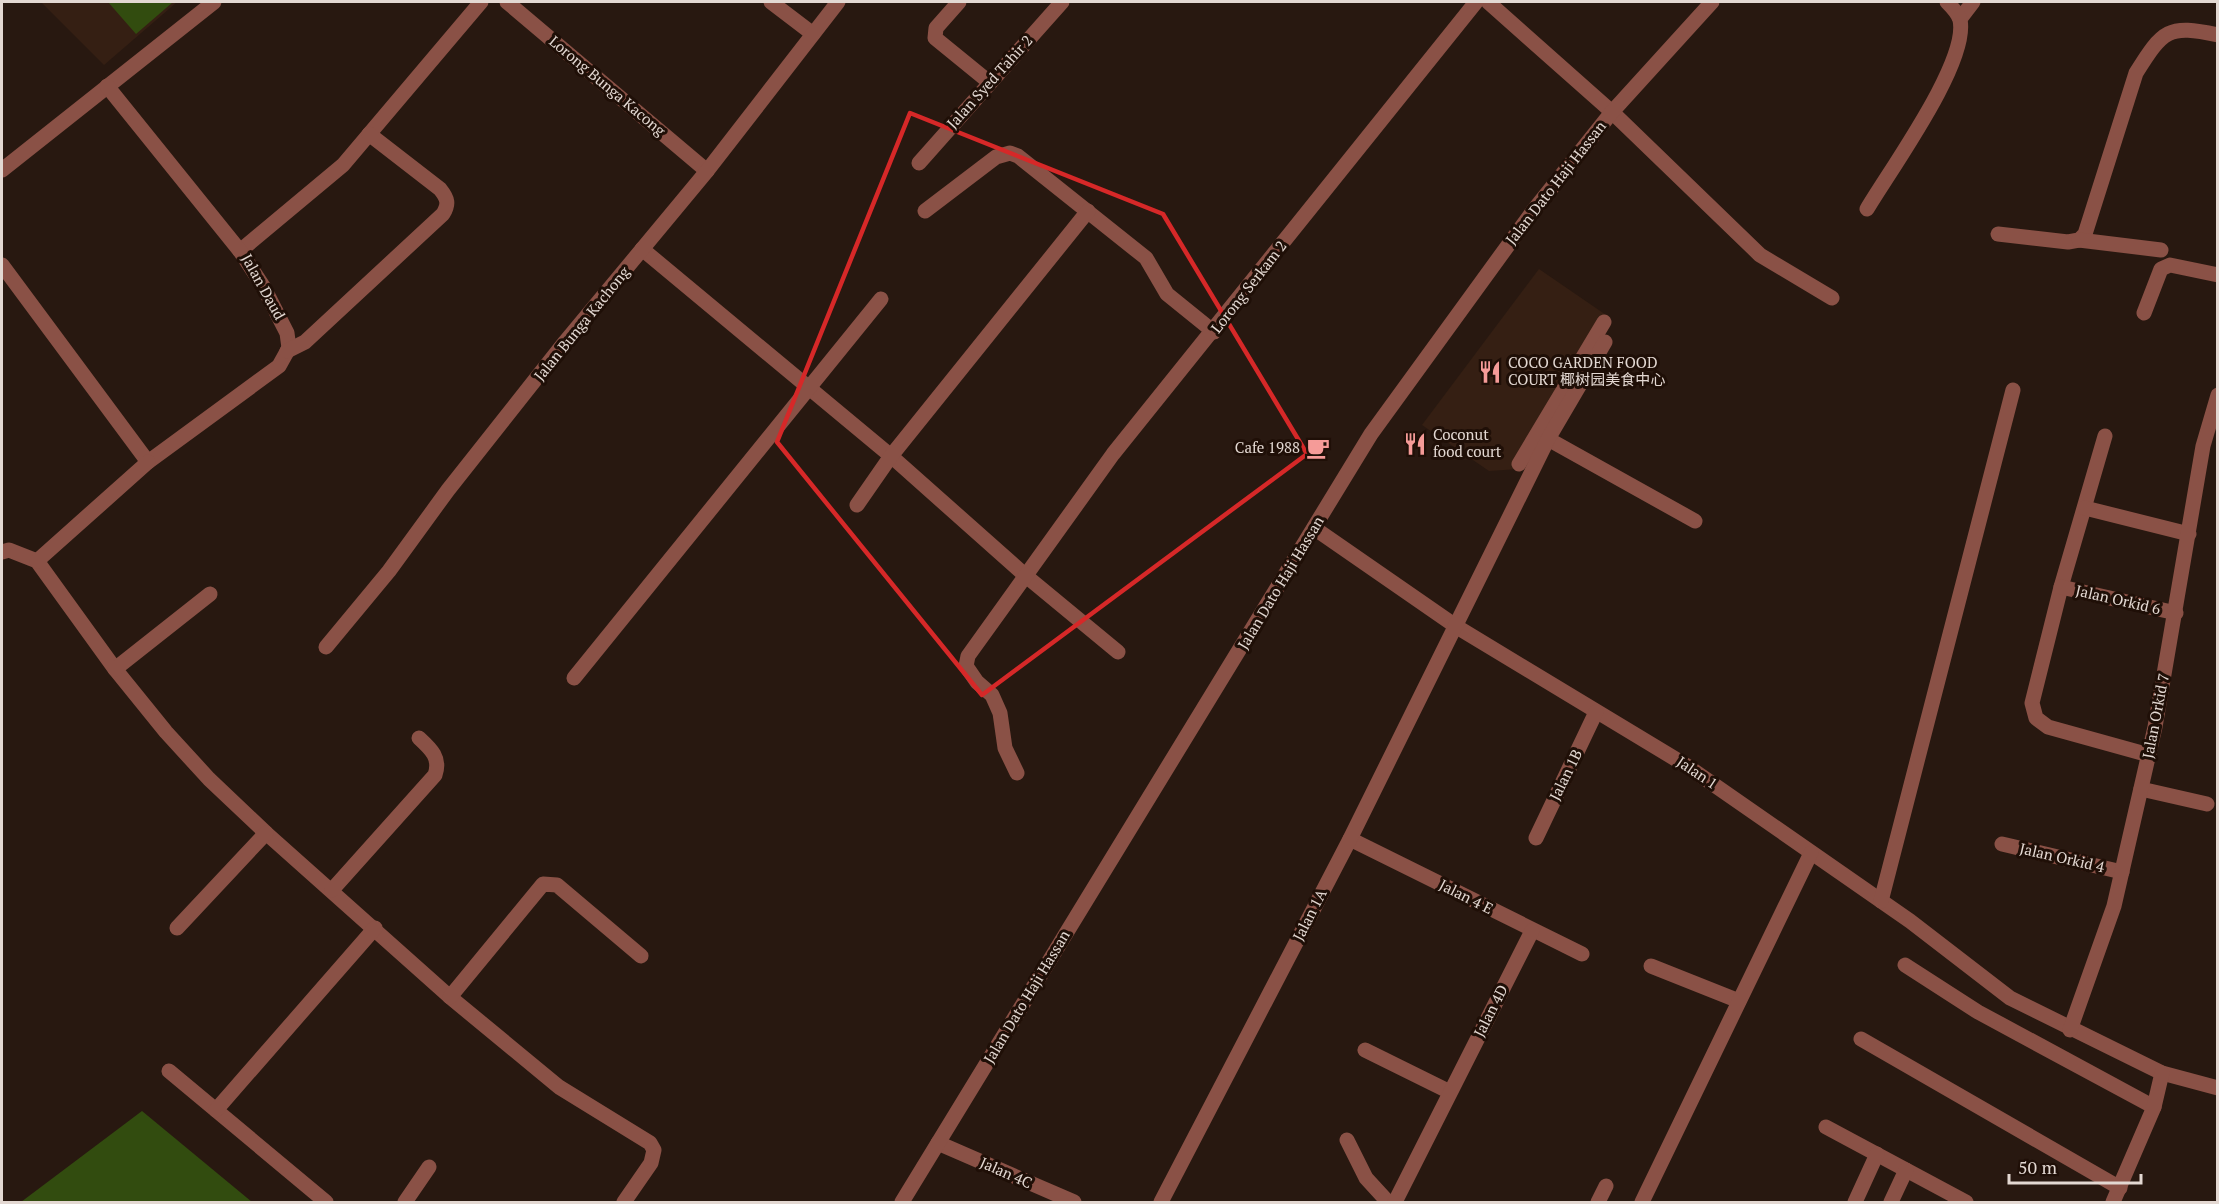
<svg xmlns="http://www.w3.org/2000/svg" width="2219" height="1204" viewBox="0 0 2219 1204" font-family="'PT Serif','Noto Sans SC',serif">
<rect width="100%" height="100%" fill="#281810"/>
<g fill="#351f13">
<polygon points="41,2 177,2 104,65"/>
<polygon points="1539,269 1609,317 1519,469 1489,471 1422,425"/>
</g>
<g fill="#324c0f">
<polygon points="108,2 173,2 136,34"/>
<polygon points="142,1111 252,1202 21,1202"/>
</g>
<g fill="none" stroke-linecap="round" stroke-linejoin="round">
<g stroke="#8a5146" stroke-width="15">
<polyline points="507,2 707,171"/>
<polyline points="771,2 813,34"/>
<polyline points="959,2 936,28 935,38 989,82"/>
<polyline points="1488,2 1612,112 1760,255 1832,298"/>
<polyline points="1960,19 1973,2"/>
<polyline points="919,163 1062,2"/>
<polyline points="2,170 214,2"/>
<path d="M1867,209C1890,170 1969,62 1960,20C1958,13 1952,7 1947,2"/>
<polyline points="925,211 996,157 1010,153 1018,156 1146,258 1167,294 1214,332"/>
<path d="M1998,234L2068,242L2079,240L2085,234L2136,73C2163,30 2168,24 2218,35"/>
<polyline points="2079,240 2161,250"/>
<polyline points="642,249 891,456 1026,576 1118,652"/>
<polyline points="240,251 343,165 481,2"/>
<polyline points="2,265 148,462 279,366 289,348 287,333 263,286 240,251 107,86"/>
<polyline points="2144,313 2161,269 2170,265 2218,275"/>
<path d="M287,351L305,342L443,214C449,204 448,199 440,189L369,134"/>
<polyline points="2105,436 2061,587 2032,703 2036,718 2048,727 2149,755"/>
<polyline points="1548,439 1695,521"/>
<polyline points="1519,464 1604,322"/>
<polyline points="857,505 891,456 1088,211"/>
<polyline points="2085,508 2189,534"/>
<polyline points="1314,528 1457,627 1687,766 1910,921 2010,998 2162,1073 2218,1088"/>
<polyline points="2,552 9,550 37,561 115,669 166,732 209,779 266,833 450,997 559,1087 650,1143 654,1150 651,1163 624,1202"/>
<polyline points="37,561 148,462"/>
<polyline points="2061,587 2176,613"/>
<polyline points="326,647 389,571 448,490 565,342 707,171 838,2"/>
<polyline points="115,669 210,594"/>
<polyline points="574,678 881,299"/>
<polyline points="1017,773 1005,748 1000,713 992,695 977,682 966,666 968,656 1113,454 1476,2"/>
<polyline points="2141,789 2207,804"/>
<polyline points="1536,838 1596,712"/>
<polyline points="1350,839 1582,954"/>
<polyline points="2002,844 2122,872"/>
<path d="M332,890L435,775C441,758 431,749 419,738"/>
<polyline points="1881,901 2013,390"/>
<polyline points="177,928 266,833"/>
<polyline points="1905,965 1978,1012 2154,1107"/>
<polyline points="1651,966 1739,1001"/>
<polyline points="450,997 543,884 557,885 641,956"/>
<polyline points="2070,1030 2114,906 2155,727 2203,446 2218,395"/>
<polyline points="1861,1039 2120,1188"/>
<polyline points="1365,1050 1450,1092"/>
<polyline points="169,1071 326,1202"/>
<polyline points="216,1110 375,928"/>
<polyline points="1826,1127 1966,1202"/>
<polyline points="1347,1140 1366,1178 1388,1202"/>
<polyline points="938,1143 1074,1202"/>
<polyline points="405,1202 429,1167"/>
<polyline points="902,1202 1371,434 1533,211 1612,112 1712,2"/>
<polyline points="1161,1202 1350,839 1548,439 1605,342"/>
<polyline points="1395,1202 1532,931"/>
<polyline points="1598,1202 1606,1186"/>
<polyline points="1642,1202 1811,853"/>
<polyline points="1855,1202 1877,1154"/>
<polyline points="1891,1202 1906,1170"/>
<polyline points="2113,1202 2154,1107 2162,1073"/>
</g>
</g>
<path fill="none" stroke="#d62828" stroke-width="4.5" stroke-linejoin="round" d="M910,113L1163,214L1307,454L982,695L777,442Z"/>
<defs>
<g id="restaurant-bare" transform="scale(1.8)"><path d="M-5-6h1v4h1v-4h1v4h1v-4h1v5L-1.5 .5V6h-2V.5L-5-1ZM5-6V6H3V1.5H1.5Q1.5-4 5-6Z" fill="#f59b98" stroke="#1f0f07" stroke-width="2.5" paint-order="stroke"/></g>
<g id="cafe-bare" transform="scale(1.8)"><path d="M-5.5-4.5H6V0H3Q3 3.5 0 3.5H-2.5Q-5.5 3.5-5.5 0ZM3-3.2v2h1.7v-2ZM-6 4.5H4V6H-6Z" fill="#f59b98" stroke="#1f0f07" stroke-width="2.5" paint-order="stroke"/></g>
</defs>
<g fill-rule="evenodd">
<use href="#restaurant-bare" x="1490" y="372"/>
<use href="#restaurant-bare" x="1415" y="444"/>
<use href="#cafe-bare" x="1318" y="448"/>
</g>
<g text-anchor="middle" stroke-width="6" stroke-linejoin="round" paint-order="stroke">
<g font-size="15" fill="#e3d8d2" stroke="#1f0f07">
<text transform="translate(990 82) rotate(-48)" y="5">Jalan Syed Tahir 2</text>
<text transform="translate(607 86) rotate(40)" y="5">Lorong Bunga Kacong</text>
<text transform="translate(1556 183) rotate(-52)" y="5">Jalan Dato Haji Hassan</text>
<text transform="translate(263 287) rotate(61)" y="5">Jalan Daud</text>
<text transform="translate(1249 287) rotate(-52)" y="5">Lorong Serkam 2</text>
<text transform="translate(582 324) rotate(-51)" y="5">Jalan Bunga Kachong</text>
<text transform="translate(1281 583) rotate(-59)" y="5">Jalan Dato Haji Hassan</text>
<text transform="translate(2118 600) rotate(13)" y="5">Jalan Orkid 6</text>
<text transform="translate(2156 716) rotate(-79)" y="5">Jalan Orkid 7</text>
<text transform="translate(1697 773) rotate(34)" y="5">Jalan 1</text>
<text transform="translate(1566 775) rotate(-64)" y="5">Jalan 1B</text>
<text transform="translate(2062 858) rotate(13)" y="5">Jalan Orkid 4</text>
<text transform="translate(1466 897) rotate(27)" y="5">Jalan 4 E</text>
<text transform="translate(1310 915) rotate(-63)" y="5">Jalan 1A</text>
<text transform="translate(1027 997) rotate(-59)" y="5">Jalan Dato Haji Hassan</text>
<text transform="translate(1491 1011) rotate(-63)" y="5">Jalan 4D</text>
<text transform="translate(1006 1173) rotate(24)" y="5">Jalan 4C</text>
</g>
<g font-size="15" fill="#e3d8d2" stroke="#1f0f07" text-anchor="start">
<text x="1508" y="368">COCO GARDEN FOOD<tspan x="1508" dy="17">COURT 椰树园美食中心</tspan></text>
<text x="1433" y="440">Coconut<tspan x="1433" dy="17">food court</tspan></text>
<text x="1300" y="453" text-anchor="end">Cafe 1988</text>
</g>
</g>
<rect width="2219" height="1204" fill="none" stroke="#e3d8d2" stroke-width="6"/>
<path d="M2009 1174v9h132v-9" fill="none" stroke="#e3d8d2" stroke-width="3"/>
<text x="2018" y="1174" font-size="18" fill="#e3d8d2" stroke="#1f0f07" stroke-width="4.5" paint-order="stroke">50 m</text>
</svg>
